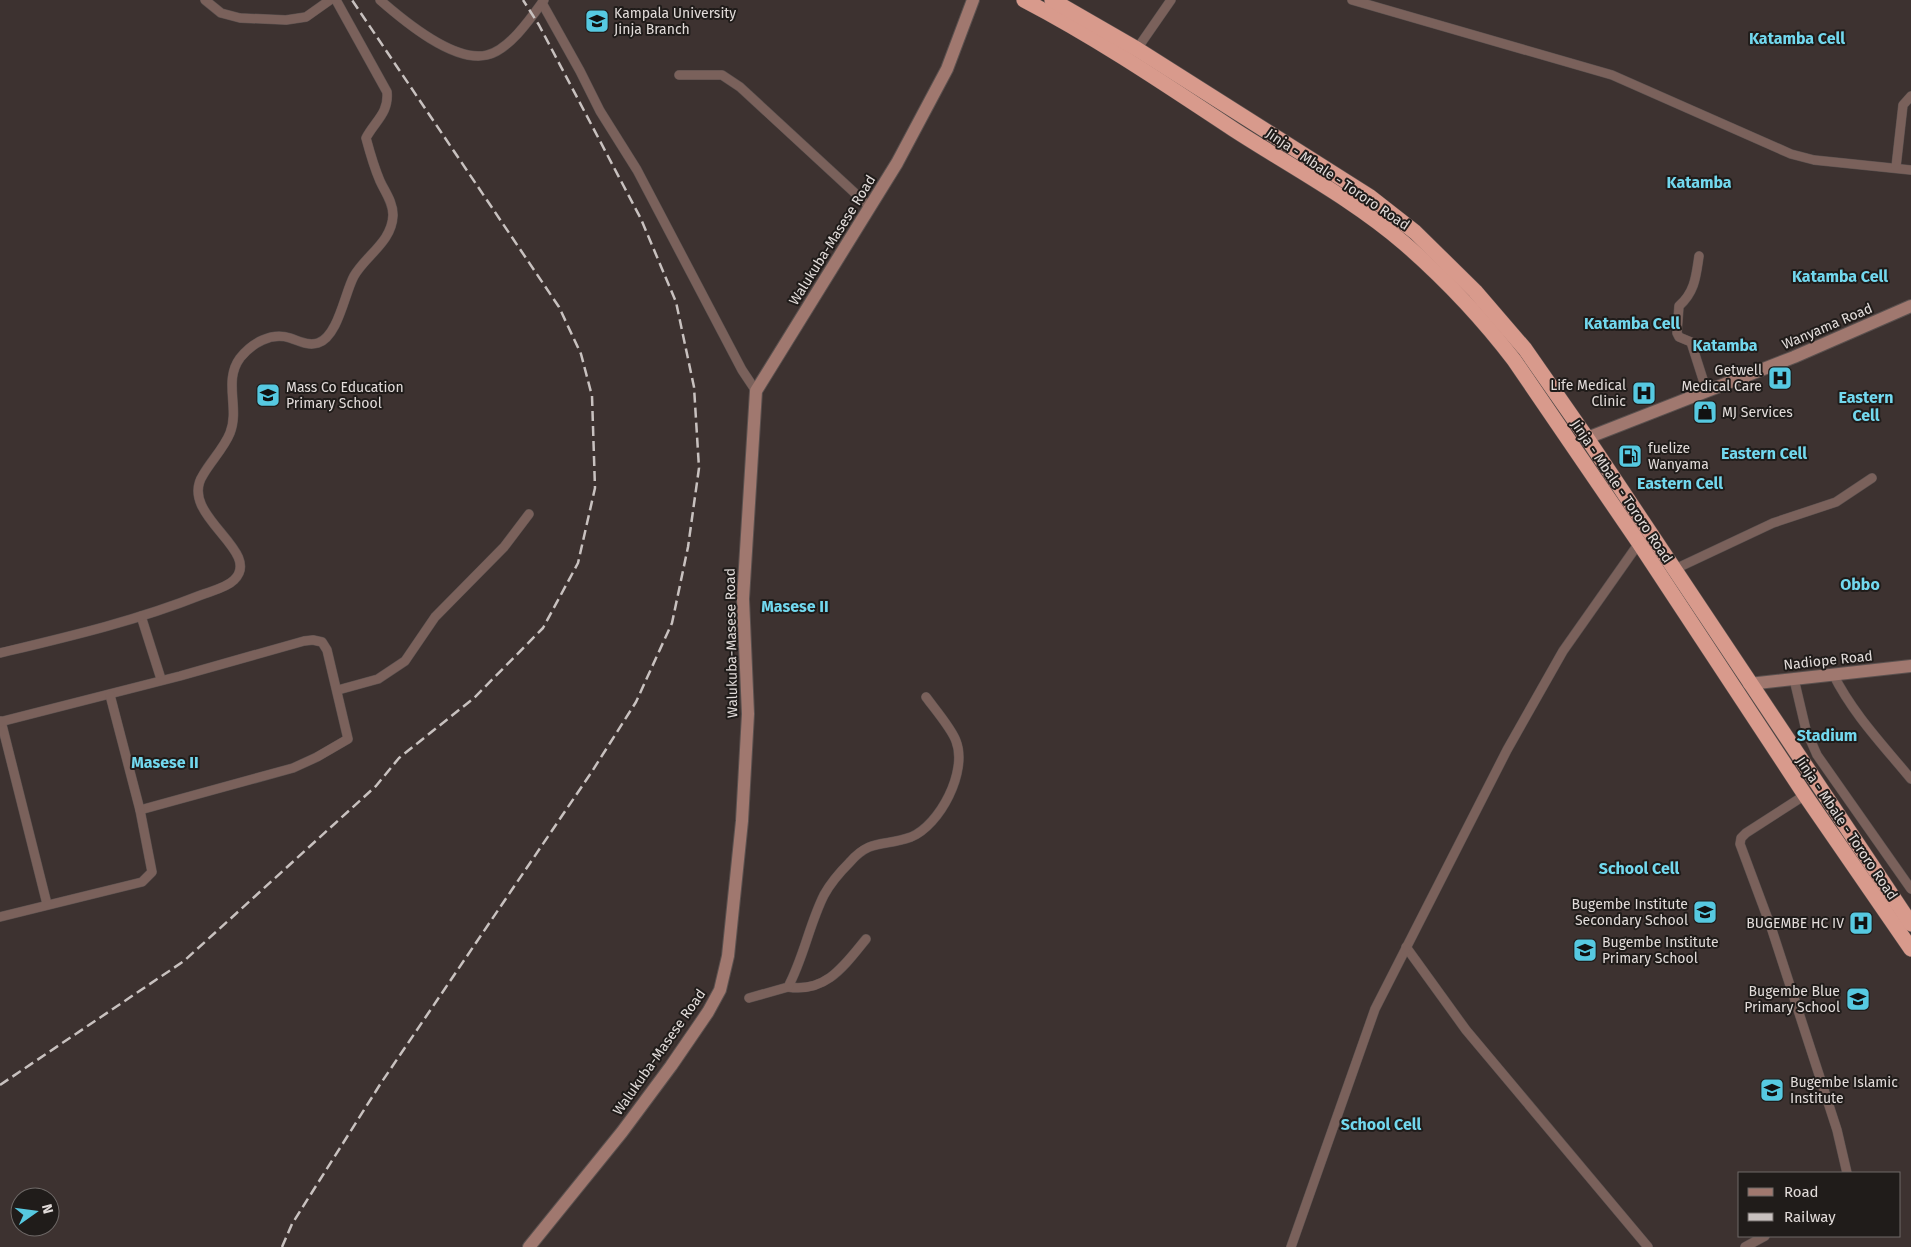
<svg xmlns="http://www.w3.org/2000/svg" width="1911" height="1247" viewBox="0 0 1911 1247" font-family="'Fira Sans',sans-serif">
<rect width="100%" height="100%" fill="#3d3230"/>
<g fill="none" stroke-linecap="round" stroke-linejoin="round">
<g stroke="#5b514f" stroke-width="10">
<g id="street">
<polyline points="205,0 221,13 240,18 286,20 306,17 330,0"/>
<path d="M380,0C404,21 454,63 487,55C509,50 531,18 544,0"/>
<polyline points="1352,0 1612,75 1791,154 1814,160 1911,170"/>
<polyline points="542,3 580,71 600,111 637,170 742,370 756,391"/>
<polyline points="1137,49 1171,0"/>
<polyline points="679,75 722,75 740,87 870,207"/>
<polyline points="1896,167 1903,105 1911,96"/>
<path d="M1699,256C1696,276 1695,292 1679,306L1677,333L1679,337L1691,342L1707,392"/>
<polyline points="1673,570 1773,523 1836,502 1872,478"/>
<polyline points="141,616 161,679"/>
<path d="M0,653C67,637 136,621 201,595C211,591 226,588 234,580C264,551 177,515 203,475C211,461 224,448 230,433C240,408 223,381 240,358C252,343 271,332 290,338C299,341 308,346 318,343C338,337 345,292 354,276C366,255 392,242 393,215C393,202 385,192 380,181C374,167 370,153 366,138C375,121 389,113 387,92L336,0"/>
<path d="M1833,674C1853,714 1883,745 1911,779"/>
<polyline points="1794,679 1806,730 1817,755 1911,889"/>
<polyline points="338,690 378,679 405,661 435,617 504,547 529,514"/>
<polyline points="1,721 47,904"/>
<polyline points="0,722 180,676 304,641 313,640 322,642 327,650 348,739 317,757 293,768 140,810"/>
<polyline points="1805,795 1746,833 1741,838 1740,844 1772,930 1837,1130 1847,1173"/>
<polyline points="0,917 142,882 152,872 140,810 110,695"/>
<polyline points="1406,947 1466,1030 1648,1247"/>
<path d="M788,987C826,993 844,966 866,939"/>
<path d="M749,998L788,987C804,957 809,925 824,895C830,884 841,871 850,862C871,838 884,847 911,837C940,825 968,771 956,741C952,729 934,708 926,697"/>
<polyline points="1291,1247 1375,1009 1507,750 1563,651 1639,543"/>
<polyline points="1745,1247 1765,1236"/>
</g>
</g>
<g stroke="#5b514f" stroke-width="14">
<g id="secondary">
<polyline points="1587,438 1794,357 1911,306"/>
<polyline points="1749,684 1911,666"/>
<polyline points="529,1247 622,1132 671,1066 708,1012 720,990 728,956 742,821 748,714 743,599 756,391 897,163 947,69 973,0"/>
</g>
</g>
<g stroke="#5b514f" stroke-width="16">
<g id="highway">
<path d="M1024,0C1097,38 1165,84 1233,129C1290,166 1353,199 1405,244C1445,279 1482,318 1514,360L1639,543L1805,795L1911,949"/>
<polyline points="1052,0 1137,49 1369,196 1415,232 1475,291 1525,349 1587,438 1911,924"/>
</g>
</g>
<use href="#street" stroke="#7a615b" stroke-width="9"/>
<use href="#secondary" stroke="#a0786f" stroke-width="12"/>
<use href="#highway" stroke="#d89a8c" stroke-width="15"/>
<g stroke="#c8c1bf" stroke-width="2.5" stroke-dasharray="10 5" stroke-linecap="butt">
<polyline points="0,1085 184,961 376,786 399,758 474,698 543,628 578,563 595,488 592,396 581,354 559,307 352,0"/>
<polyline points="282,1247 292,1224 381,1083 591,773 636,702 672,623 688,547 699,468 694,387 676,302 641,219 539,25 523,0"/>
</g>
</g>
<defs>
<g id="university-square" transform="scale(1.25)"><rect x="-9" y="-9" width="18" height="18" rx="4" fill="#56c9e1" stroke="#201c1a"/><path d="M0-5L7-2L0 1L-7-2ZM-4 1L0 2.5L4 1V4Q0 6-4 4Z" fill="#111"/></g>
<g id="hospital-square" transform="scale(1.25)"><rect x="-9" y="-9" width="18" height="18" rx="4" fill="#56c9e1" stroke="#201c1a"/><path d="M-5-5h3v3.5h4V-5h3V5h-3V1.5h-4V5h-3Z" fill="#111"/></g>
<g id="school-square" transform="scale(1.25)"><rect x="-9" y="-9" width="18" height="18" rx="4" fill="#56c9e1" stroke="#201c1a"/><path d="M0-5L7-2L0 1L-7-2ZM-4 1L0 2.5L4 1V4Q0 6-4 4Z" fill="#111"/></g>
<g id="shop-square" transform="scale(1.25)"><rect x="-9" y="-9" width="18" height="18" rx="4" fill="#56c9e1" stroke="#201c1a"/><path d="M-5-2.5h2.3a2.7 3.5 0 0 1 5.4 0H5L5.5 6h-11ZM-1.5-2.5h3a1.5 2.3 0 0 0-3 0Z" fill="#111"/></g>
<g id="fuel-square" transform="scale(1.25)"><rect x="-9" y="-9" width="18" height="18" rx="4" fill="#56c9e1" stroke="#201c1a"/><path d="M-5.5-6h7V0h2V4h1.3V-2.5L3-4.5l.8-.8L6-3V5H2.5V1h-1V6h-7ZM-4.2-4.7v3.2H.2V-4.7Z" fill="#111"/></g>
</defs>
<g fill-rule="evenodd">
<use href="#university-square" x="597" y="21"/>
<use href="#hospital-square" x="1780" y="378"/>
<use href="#hospital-square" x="1644" y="393"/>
<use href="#school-square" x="268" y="395"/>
<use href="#shop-square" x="1705" y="412"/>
<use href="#fuel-square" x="1630" y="456"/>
<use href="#school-square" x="1705" y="912"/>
<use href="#hospital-square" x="1861" y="923"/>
<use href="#school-square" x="1585" y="950"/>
<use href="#school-square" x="1858" y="999"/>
<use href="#school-square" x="1772" y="1090"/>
</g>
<g text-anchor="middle" stroke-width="4" stroke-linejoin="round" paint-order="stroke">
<g font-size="14" fill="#e2dcda" stroke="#201c1a" text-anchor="start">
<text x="614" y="18">Kampala University<tspan x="614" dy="16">Jinja Branch</tspan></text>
<text x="1762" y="375" text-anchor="end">Getwell<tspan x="1762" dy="16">Medical Care</tspan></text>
<text x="1626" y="390" text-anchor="end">Life Medical<tspan x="1626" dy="16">Clinic</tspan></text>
<text x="286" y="392">Mass Co Education<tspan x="286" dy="16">Primary School</tspan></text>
<text x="1722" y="417">MJ Services</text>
<text x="1648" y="453">fuelize<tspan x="1648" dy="16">Wanyama</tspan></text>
<text x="1688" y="909" text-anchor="end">Bugembe Institute<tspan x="1688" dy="16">Secondary School</tspan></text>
<text x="1844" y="928" text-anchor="end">BUGEMBE HC IV</text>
<text x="1602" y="947">Bugembe Institute<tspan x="1602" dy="16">Primary School</tspan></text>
<text x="1840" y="996" text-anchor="end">Bugembe Blue<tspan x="1840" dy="16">Primary School</tspan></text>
<text x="1790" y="1087">Bugembe Islamic<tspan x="1790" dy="16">Institute</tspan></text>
</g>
<g font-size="14" fill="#e2dcda" stroke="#201c1a">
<text transform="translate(1338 179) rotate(34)" y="5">Jinja - Mbale - Tororo Road</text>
<text transform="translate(832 240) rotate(-58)" y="5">Walukuba-Masese Road</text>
<text transform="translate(1827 326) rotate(-23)" y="5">Wanyama Road</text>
<text transform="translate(1622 491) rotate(56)" y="5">Jinja - Mbale - Tororo Road</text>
<text transform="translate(731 643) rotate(-91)" y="5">Walukuba-Masese Road</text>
<text transform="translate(1828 660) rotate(-6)" y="5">Nadiope Road</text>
<text transform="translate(1847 828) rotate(56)" y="5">Jinja - Mbale - Tororo Road</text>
<text transform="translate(659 1052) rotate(-55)" y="5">Walukuba-Masese Road</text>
</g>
<g font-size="16" font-weight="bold" fill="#72d8ee" stroke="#201c1a">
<text x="1797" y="44">Katamba Cell</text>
<text x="1699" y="188">Katamba</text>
<text x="1840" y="282">Katamba Cell</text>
<text x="1632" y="329">Katamba Cell</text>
<text x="1725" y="351">Katamba</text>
<text x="1866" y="403">Eastern<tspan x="1866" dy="18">Cell</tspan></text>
<text x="1764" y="459">Eastern Cell</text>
<text x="1680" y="489">Eastern Cell</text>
<text x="1860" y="590">Obbo</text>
<text x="795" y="612">Masese II</text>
<text x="1827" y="741">Stadium</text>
<text x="165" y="768">Masese II</text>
<text x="1639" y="874">School Cell</text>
<text x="1381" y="1130">School Cell</text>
</g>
</g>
<rect x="1738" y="1172" width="162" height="65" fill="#201c1a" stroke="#6e6967"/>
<rect x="1748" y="1188" width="25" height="8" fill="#a0786f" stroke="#6e6967"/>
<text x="1784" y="1197" font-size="15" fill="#e2dcda">Road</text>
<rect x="1748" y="1213" width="25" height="8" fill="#c8c1bf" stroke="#6e6967"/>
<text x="1784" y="1222" font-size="15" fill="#e2dcda">Railway</text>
<g transform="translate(35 1212) rotate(76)"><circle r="24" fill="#201c1a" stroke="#6e6967"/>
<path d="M0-4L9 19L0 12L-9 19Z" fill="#56c9e1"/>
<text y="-8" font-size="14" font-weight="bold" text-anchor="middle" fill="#e2dcda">N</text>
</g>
</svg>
